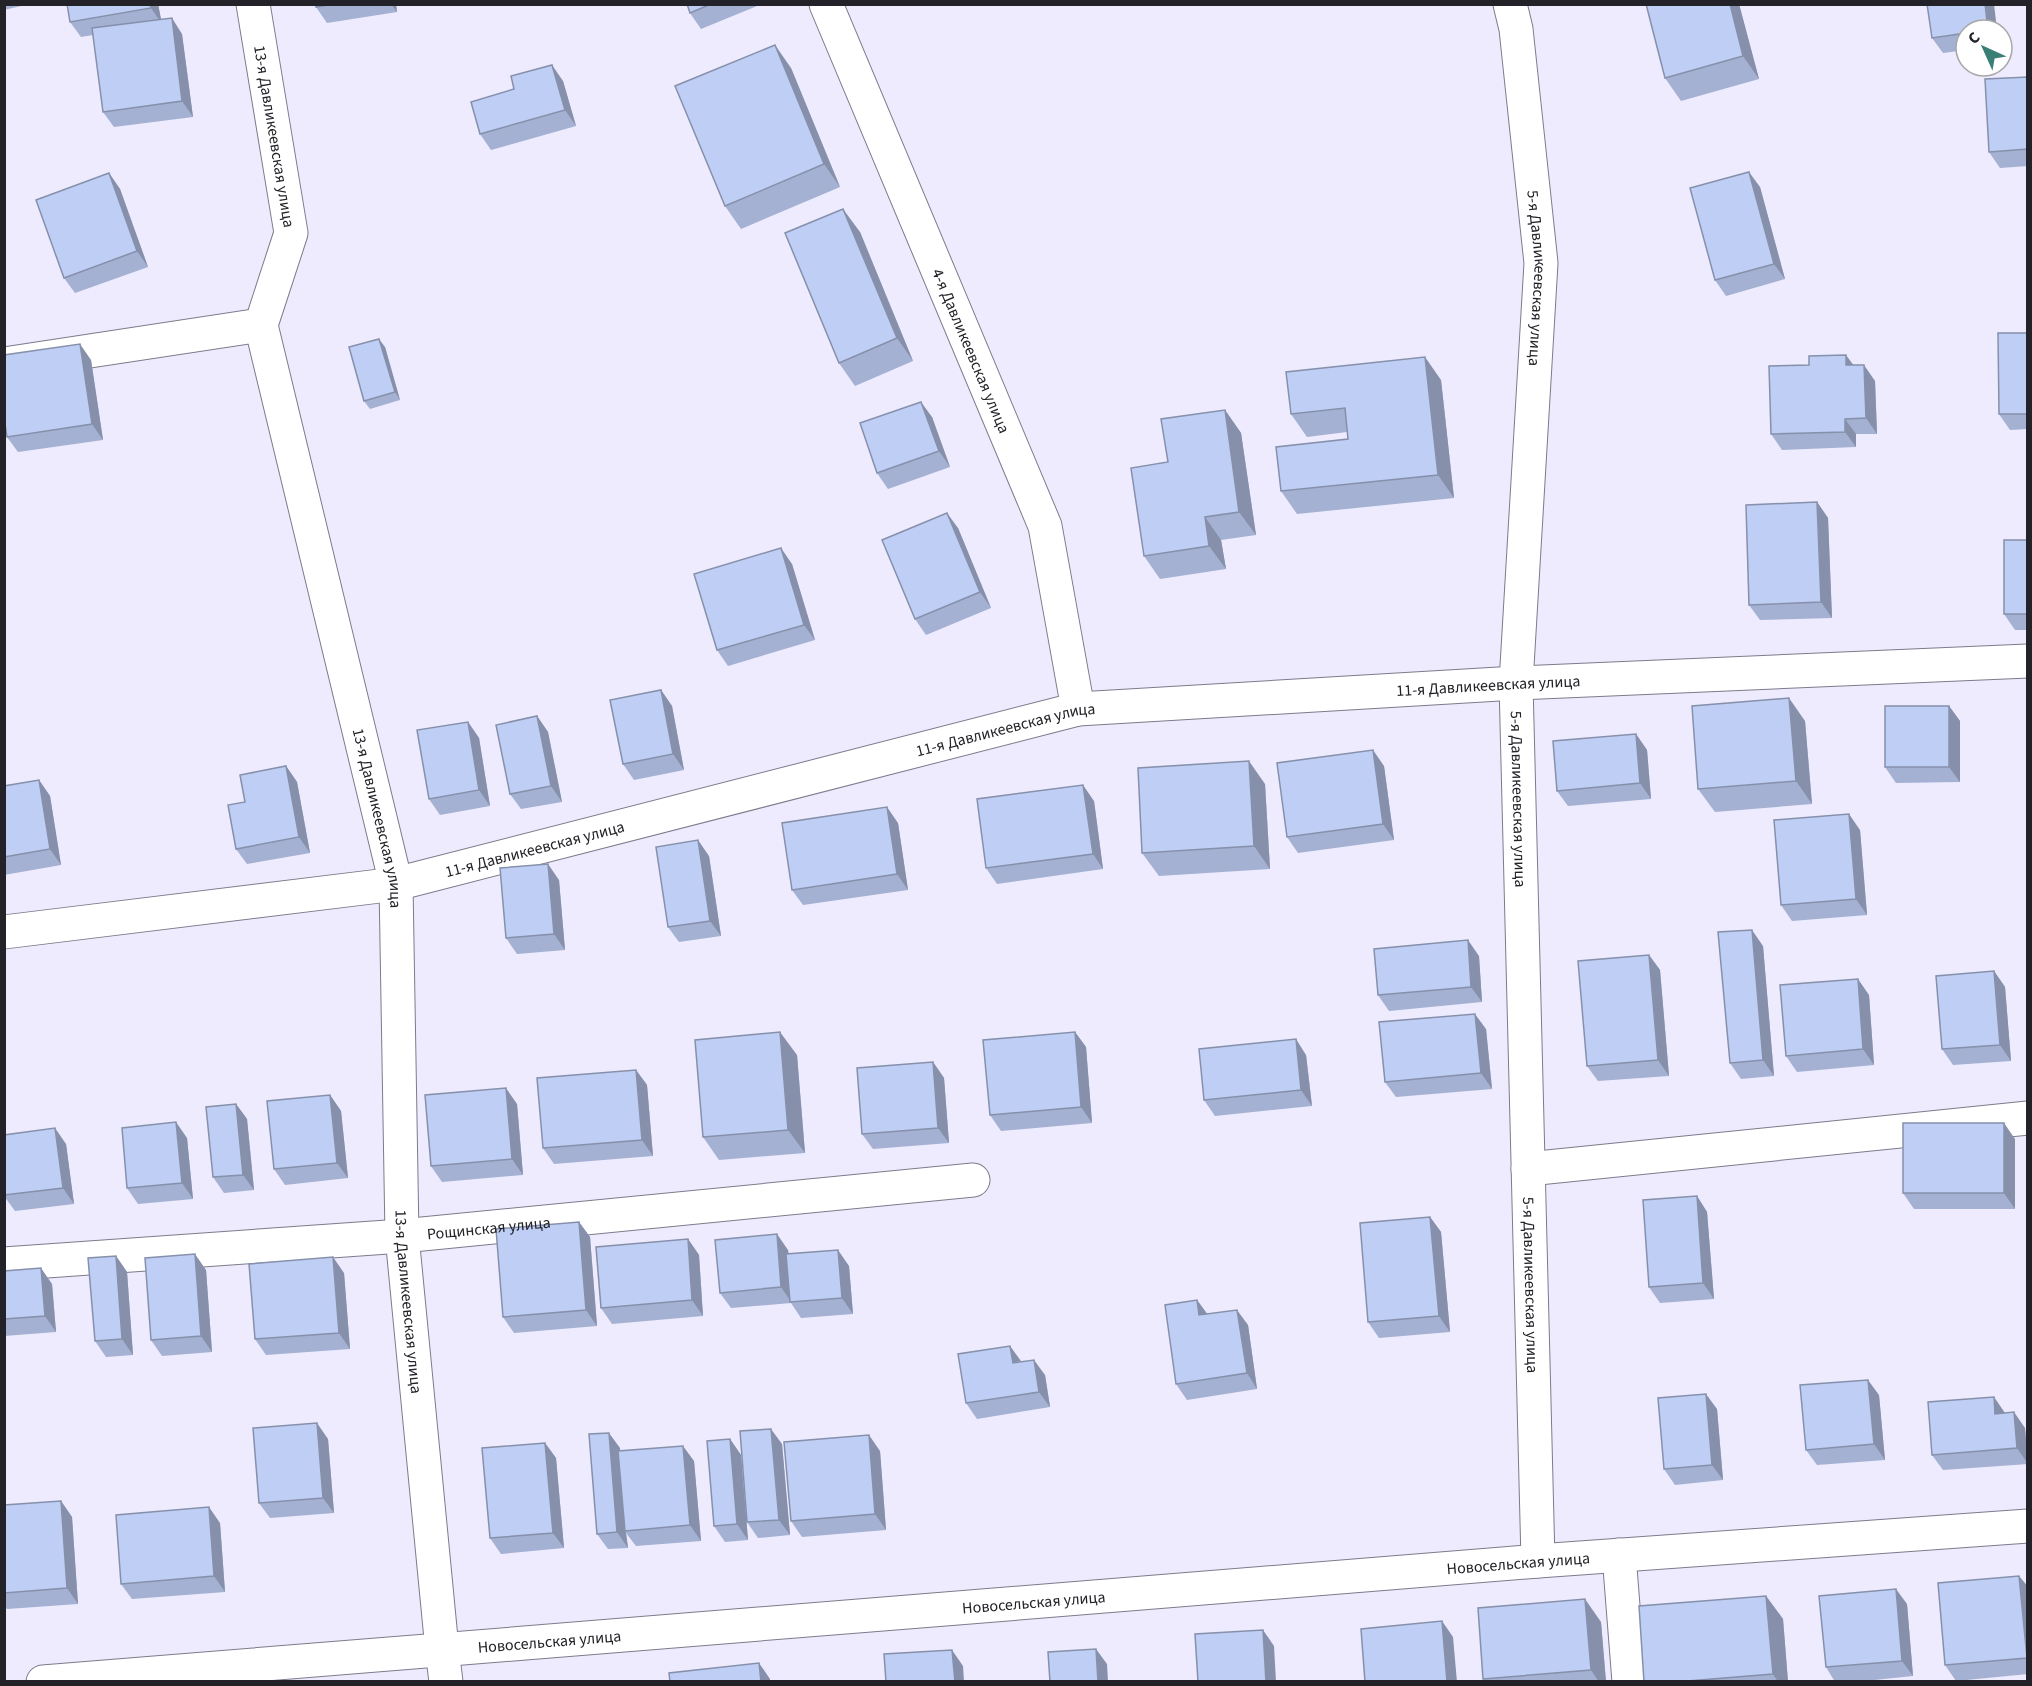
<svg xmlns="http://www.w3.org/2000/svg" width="2032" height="1686" viewBox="0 0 2032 1686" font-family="'Source Sans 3',sans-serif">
<rect width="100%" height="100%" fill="#edebfd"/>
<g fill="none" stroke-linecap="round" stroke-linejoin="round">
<g stroke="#7c7b8b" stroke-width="35">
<g id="minor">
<path id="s1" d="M253,4L291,233L261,325L396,884L402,1236L442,1649L446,1682"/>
<path id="s2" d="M826,4L1045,526L1078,709"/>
<path id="s3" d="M1510,4L1516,29L1541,263L1516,683L1538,1561"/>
<polyline points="4,364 261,325"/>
<path id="s4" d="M4,932L396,884L1078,709L1516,683L2028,661"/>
<polyline points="1528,1169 2028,1118"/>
<path id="s5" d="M4,1264L402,1236L973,1180"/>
<polyline points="1619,1555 1629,1682"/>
<path id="s6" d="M43,1682L1538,1561L2028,1526"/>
</g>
</g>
<use href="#minor" stroke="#fff" stroke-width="33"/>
</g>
<g fill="#a4b1d2">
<polygon points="4,4 21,4 21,6 4,10"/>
<polygon points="158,4 161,20 182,34 193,117 114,127 103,112 93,35 81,37 70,22"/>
<polygon points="316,4 396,4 397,12 327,23 316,7"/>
<polygon points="687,4 762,4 701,29 690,13"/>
<polygon points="1646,4 1739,4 1759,79 1681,101 1665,78"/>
<polygon points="1927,4 1966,30 1966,50 1943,53 1932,38"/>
<polygon points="791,68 840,187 741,229 725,206"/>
<polygon points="2028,77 2028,166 2000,168 1989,152"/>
<polygon points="563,81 576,126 491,150 480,134"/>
<polygon points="109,173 120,189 148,267 75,293 64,278"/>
<polygon points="1760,187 1785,279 1726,296 1715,280"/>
<polygon points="860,232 913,361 855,386 839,363"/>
<polygon points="2028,333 2028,429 2010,430 1999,414"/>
<polygon points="385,347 400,400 370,409 364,401"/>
<polygon points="91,360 103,440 18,452 7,437"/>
<polygon points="1809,365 1853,365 1875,381 1877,434 1856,434 1856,447 1782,450 1771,434"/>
<polygon points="1441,380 1454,498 1297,514 1281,491 1348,439 1347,432 1307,437 1291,414"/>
<polygon points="1225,410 1241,433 1256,535 1221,540 1226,569 1160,579 1144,556 1168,462"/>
<polygon points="932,417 950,467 888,489 877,473"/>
<polygon points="1817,502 1828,518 1832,618 1760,620 1749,605"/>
<polygon points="958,528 991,608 926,635 915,619"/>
<polygon points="2028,540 2028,630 2015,630 2004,614"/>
<polygon points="792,564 815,640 728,666 717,650"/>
<polygon points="661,690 672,706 684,770 634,780 623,764"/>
<polygon points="1949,706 1960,721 1960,782 1896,783 1885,767"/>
<polygon points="537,716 548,732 562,802 521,809 510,794"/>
<polygon points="1805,721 1812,804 1715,812 1698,789"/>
<polygon points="468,722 479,738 490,806 440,815 429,799"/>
<polygon points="1636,734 1647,750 1651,799 1568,806 1557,791"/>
<polygon points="286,766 297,782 310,853 247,864 236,849 245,802"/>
<polygon points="1384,766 1394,840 1298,853 1287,837"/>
<polygon points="39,780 50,796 61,865 4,875 4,786"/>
<polygon points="1265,784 1270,869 1159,876 1142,853"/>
<polygon points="1094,801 1103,869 997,884 986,868"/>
<polygon points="898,823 908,890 803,905 792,890"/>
<polygon points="1860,830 1867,915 1792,921 1781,905"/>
<polygon points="709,856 721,936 679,942 668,927"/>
<polygon points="559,880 565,950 517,954 506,938"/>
<polygon points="1763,946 1774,1076 1741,1079 1730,1063"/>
<polygon points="1649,955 1660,970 1669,1076 1598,1081 1587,1066"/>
<polygon points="1479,956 1482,1002 1389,1011 1378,995"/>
<polygon points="1994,971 2005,987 2011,1061 1953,1065 1942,1049"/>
<polygon points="1869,995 1874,1065 1797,1072 1786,1056"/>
<polygon points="1486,1029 1492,1089 1396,1097 1385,1082"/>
<polygon points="1075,1032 1086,1047 1092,1123 1001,1131 990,1115"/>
<polygon points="797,1055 805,1153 719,1160 703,1137"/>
<polygon points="1306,1055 1312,1106 1215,1116 1204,1100"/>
<polygon points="933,1062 944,1078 949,1143 873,1149 862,1134"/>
<polygon points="636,1070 647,1085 653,1156 554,1164 543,1148"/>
<polygon points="330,1095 341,1111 348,1178 285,1185 274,1169"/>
<polygon points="236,1104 247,1119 254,1190 224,1193 213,1177"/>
<polygon points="517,1104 523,1175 442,1182 431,1166"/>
<polygon points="4,1135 66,1144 74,1204 15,1211 4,1196"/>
<polygon points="187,1138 193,1199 138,1204 127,1188"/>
<polygon points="2015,1139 2015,1209 1914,1209 1903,1193"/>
<polygon points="1697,1196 1707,1212 1714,1299 1660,1303 1649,1287"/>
<polygon points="1430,1217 1441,1232 1450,1332 1379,1338 1368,1322"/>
<polygon points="579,1222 590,1237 597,1326 514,1333 503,1317"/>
<polygon points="688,1239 699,1255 703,1316 612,1324 601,1308"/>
<polygon points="788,1250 789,1254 849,1266 853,1314 801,1318 791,1303 731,1308 720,1293"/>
<polygon points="116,1256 127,1272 133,1355 106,1357 95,1341"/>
<polygon points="206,1270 212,1352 162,1356 151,1340"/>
<polygon points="4,1271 52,1284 56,1332 4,1336"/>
<polygon points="344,1273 350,1349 266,1355 255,1339"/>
<polygon points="1197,1300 1207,1314 1248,1325 1257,1389 1187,1400 1176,1384"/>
<polygon points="1021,1362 1045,1375 1050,1407 977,1419 966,1403"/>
<polygon points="1879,1395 1885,1460 1817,1465 1806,1450"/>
<polygon points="1717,1409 1723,1480 1675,1485 1664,1469"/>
<polygon points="2005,1413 2025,1428 2028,1464 1943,1470 1932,1455"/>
<polygon points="328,1439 334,1513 270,1518 259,1503"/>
<polygon points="730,1439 741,1455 748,1540 725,1542 714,1526"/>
<polygon points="545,1443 556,1458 564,1548 501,1554 490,1538"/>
<polygon points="782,1444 790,1535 758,1538 747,1522"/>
<polygon points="620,1448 620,1451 694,1461 701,1541 636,1546 626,1533 628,1548 608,1549 597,1534"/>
<polygon points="880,1451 886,1530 802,1537 791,1521"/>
<polygon points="61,1501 72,1517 78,1604 7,1609 4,1606 4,1505"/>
<polygon points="220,1523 225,1592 132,1599 121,1584"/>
<polygon points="2019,1576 2028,1587 2028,1674 1956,1681 1945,1665"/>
<polygon points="1766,1596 1783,1619 1788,1682 1644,1682"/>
<polygon points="1907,1604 1913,1676 1855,1682 1835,1682 1826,1667"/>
<polygon points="1601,1622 1606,1682 1485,1682 1483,1679"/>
</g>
<g fill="#8690ab">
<polygon points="150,4 158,4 162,24 151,8"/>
<polygon points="391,4 396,4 397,12"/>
<polygon points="1730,4 1739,4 1759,79 1743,56"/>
<polygon points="1985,4 1994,4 1997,30 1988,30"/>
<polygon points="172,18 182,34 193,117 182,101"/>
<polygon points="775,45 791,68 840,187 824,164"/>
<polygon points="552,65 563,81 576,126 565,110"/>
<polygon points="1749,172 1760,187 1785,279 1774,264"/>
<polygon points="109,173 120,189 148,267 137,251"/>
<polygon points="843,209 860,232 913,361 897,338"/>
<polygon points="379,339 385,347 400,400 395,392"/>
<polygon points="80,344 91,360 103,440 92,424"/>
<polygon points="1846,355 1857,370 1846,365"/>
<polygon points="1425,357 1441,380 1454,498 1438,475"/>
<polygon points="1864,365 1875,381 1877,434 1866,418"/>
<polygon points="921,402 932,417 950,467 939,451"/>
<polygon points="1225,410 1241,433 1256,535 1239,512"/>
<polygon points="1845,419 1856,434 1856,447 1845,432"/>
<polygon points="1817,502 1828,518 1832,618 1821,602"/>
<polygon points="947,513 958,528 991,608 980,592"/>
<polygon points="1205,517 1221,540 1226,569 1209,546"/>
<polygon points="781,548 792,564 815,640 804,625"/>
<polygon points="661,690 672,706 684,770 673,754"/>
<polygon points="1789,698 1805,721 1812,804 1796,781"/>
<polygon points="1949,706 1960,721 1960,782 1949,767"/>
<polygon points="537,716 548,732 562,802 551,786"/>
<polygon points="468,722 479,738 490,806 479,790"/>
<polygon points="1636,734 1647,750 1651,799 1640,783"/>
<polygon points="1373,750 1384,766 1394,840 1383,824"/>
<polygon points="1249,761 1265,784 1270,869 1254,846"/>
<polygon points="286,766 297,782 310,853 299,837"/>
<polygon points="39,780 50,796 61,865 50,849"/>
<polygon points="1083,785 1094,801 1103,869 1093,854"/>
<polygon points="887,807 898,823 908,890 897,874"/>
<polygon points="1849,814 1860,830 1867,915 1856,899"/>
<polygon points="698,840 709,856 721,936 710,921"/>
<polygon points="548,864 559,880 565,950 554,934"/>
<polygon points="1752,930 1763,946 1774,1076 1763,1060"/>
<polygon points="1468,940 1479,956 1482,1002 1471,987"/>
<polygon points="1649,955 1660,970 1669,1076 1658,1060"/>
<polygon points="1994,971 2005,987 2011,1061 2000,1045"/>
<polygon points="1858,979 1869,995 1874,1065 1863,1049"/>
<polygon points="1475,1014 1486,1029 1492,1089 1481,1073"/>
<polygon points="780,1032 797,1055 805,1153 788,1130"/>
<polygon points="1075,1032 1086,1047 1092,1123 1081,1107"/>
<polygon points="1296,1039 1306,1055 1312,1106 1301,1090"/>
<polygon points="933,1062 944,1078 949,1143 938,1128"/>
<polygon points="636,1070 647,1085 653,1156 642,1140"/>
<polygon points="506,1088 517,1104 523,1175 512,1159"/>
<polygon points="330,1095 341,1111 348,1178 337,1163"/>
<polygon points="236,1104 247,1119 254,1190 243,1175"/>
<polygon points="176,1122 187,1138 193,1199 182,1183"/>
<polygon points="2004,1123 2015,1139 2015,1209 2004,1193"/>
<polygon points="55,1128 66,1144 74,1204 63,1188"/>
<polygon points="1697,1196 1707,1212 1714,1299 1703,1283"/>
<polygon points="1430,1217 1441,1232 1450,1332 1439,1316"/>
<polygon points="579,1222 590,1237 597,1326 586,1310"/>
<polygon points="777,1234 788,1250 792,1303 781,1287"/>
<polygon points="688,1239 699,1255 703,1316 692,1300"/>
<polygon points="838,1250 849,1266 853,1314 842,1298"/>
<polygon points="195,1254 206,1270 212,1352 201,1336"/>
<polygon points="116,1256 127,1272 133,1355 122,1339"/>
<polygon points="333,1257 344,1273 350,1349 339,1333"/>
<polygon points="41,1268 52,1284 56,1332 45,1316"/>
<polygon points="1197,1300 1208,1315 1199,1315"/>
<polygon points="1237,1310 1248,1325 1257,1389 1247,1373"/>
<polygon points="1010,1346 1021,1361 1013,1363"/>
<polygon points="1034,1360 1045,1375 1050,1407 1039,1392"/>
<polygon points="1868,1380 1879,1395 1885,1460 1874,1444"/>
<polygon points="1706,1394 1717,1409 1723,1480 1712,1465"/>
<polygon points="1994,1397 2005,1413 1995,1414"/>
<polygon points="2014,1412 2025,1428 2028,1464 2017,1448"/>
<polygon points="317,1423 328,1439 334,1513 323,1498"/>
<polygon points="771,1429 782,1444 790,1535 779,1520"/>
<polygon points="609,1433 620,1448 626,1531 625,1531 626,1533 628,1548 617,1532"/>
<polygon points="869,1435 880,1451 886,1530 875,1514"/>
<polygon points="730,1439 741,1455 748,1540 737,1524"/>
<polygon points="545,1443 556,1458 564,1548 553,1533"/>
<polygon points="683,1446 694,1461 701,1541 690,1525"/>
<polygon points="61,1501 72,1517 78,1604 67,1588"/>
<polygon points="209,1507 220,1523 225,1592 214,1576"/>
<polygon points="2019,1576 2028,1587 2028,1658 2027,1658"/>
<polygon points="1896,1589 1907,1604 1913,1676 1902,1661"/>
<polygon points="1766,1596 1783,1619 1788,1682 1778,1682 1773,1674"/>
<polygon points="1585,1599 1601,1622 1606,1682 1599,1682 1591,1670"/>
<polygon points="1442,1621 1453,1637 1457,1682 1447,1682"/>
<polygon points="1263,1630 1274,1646 1276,1682 1266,1682"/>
<polygon points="1096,1649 1107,1664 1108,1682 1098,1682"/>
<polygon points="952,1650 963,1666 964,1682 955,1682"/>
<polygon points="759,1663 770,1679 770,1682 761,1682"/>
</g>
<g fill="#bfcef4" stroke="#8690ab" stroke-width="1.5">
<polygon points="67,4 150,4 151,8 70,22"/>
<polygon points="316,4 333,4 316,7"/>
<polygon points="687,4 711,4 690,13"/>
<polygon points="1646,4 1730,4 1743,56 1665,78"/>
<polygon points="1927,4 1985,4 1988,30 1966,30 1966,33 1932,38"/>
<polygon points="172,18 182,101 103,112 92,28"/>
<polygon points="775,45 824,164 725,206 675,86"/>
<polygon points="552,65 565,110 480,134 471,102 514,89 511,76"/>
<polygon points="2028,77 2028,149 1989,152 1985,79"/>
<polygon points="1749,172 1774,264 1715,280 1690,188"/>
<polygon points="109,173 137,251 64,278 36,200"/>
<polygon points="843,209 897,338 839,363 785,233"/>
<polygon points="1998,333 2028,333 2028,414 1999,414"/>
<polygon points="379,339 395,392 364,401 349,347"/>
<polygon points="80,344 92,424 7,437 4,417 4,355"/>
<polygon points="1846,355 1846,365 1864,365 1866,418 1845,419 1845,432 1771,434 1769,366 1809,365 1809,356"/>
<polygon points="1425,357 1438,475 1281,491 1276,447 1348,439 1345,408 1291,414 1286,372"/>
<polygon points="921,402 939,451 877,473 860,423"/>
<polygon points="1225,410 1239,512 1205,517 1209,546 1144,556 1131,468 1168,462 1161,419"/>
<polygon points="1817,502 1821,602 1749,605 1746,505"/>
<polygon points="947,513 980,592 915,619 882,540"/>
<rect x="2004" y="540" width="24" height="74"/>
<polygon points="781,548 804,625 717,650 694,574"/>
<polygon points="661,690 673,754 623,764 610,700"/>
<polygon points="1789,698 1796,781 1698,789 1692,706"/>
<rect x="1885" y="706" width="64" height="61"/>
<polygon points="537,716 551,786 510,794 496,725"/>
<polygon points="468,722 479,790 429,799 417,730"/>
<polygon points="1636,734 1640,783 1557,791 1553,741"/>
<polygon points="1373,750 1383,824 1287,837 1277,763"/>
<polygon points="1249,761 1254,846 1142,853 1138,768"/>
<polygon points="286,766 299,837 236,849 228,805 245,802 240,775"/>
<polygon points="39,780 50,849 4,857 4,786"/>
<polygon points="1083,785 1093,854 986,868 977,799"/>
<polygon points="887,807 897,874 792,890 782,823"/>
<polygon points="1849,814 1856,899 1781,905 1774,820"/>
<polygon points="698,840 710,921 668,927 656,847"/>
<polygon points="548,864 554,934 506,938 500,868"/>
<polygon points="1752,930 1763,1060 1730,1063 1718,932"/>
<polygon points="1468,940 1471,987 1378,995 1374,949"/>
<polygon points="1649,955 1658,1060 1587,1066 1578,961"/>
<polygon points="1994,971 2000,1045 1942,1049 1936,976"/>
<polygon points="1858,979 1863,1049 1786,1056 1780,985"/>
<polygon points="1475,1014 1481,1073 1385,1082 1379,1022"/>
<polygon points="780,1032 788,1130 703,1137 695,1040"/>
<polygon points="1075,1032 1081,1107 990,1115 983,1040"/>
<polygon points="1296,1039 1301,1090 1204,1100 1199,1049"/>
<polygon points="933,1062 938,1128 862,1134 857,1068"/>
<polygon points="636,1070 642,1140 543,1148 537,1078"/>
<polygon points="506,1088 512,1159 431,1166 425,1095"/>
<polygon points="330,1095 337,1163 274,1169 267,1101"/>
<polygon points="236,1104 243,1175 213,1177 206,1107"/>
<polygon points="176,1122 182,1183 127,1188 122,1128"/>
<rect x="1903" y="1123" width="101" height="70"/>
<polygon points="55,1128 63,1188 4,1195 4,1135"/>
<polygon points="1697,1196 1703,1283 1649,1287 1643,1200"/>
<polygon points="1430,1217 1439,1316 1368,1322 1360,1223"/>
<polygon points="579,1222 586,1310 503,1317 496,1229"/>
<polygon points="777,1234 781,1287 720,1293 715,1240"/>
<polygon points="688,1239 692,1300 601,1308 596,1247"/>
<polygon points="838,1250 842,1298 790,1302 786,1254"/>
<polygon points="195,1254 201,1336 151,1340 145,1258"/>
<polygon points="116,1256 122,1339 95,1341 88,1258"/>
<polygon points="333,1257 339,1333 255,1339 249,1264"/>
<polygon points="41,1268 45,1316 4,1319 4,1271"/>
<polygon points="1197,1300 1199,1315 1237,1310 1247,1373 1176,1384 1165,1305"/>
<polygon points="1010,1346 1013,1363 1034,1360 1039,1392 966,1403 958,1354"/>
<polygon points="1868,1380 1874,1444 1806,1450 1800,1385"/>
<polygon points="1706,1394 1712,1465 1664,1469 1658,1398"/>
<polygon points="1994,1397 1995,1414 2014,1412 2017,1448 1932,1455 1928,1402"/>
<polygon points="317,1423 323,1498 259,1503 253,1428"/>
<polygon points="771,1429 779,1520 747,1522 740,1431"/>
<polygon points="609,1433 617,1532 597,1534 589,1434"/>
<polygon points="869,1435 875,1514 791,1521 784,1442"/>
<polygon points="730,1439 737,1524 714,1526 707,1441"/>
<polygon points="545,1443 553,1533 490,1538 482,1448"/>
<polygon points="683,1446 690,1525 625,1531 618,1451"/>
<polygon points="61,1501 67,1588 4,1593 4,1505"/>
<polygon points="209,1507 214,1576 121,1584 116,1515"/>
<polygon points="2019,1576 2027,1658 1945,1665 1938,1583"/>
<polygon points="1896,1589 1902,1661 1826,1667 1819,1596"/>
<polygon points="1766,1596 1773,1674 1675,1682 1644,1682 1639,1606"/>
<polygon points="1585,1599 1591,1670 1483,1679 1478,1608"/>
<polygon points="1442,1621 1447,1682 1365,1682 1361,1629"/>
<polygon points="1263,1630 1266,1682 1198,1682 1195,1634"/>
<polygon points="1096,1649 1098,1682 1050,1682 1048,1652"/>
<polygon points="952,1650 955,1682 886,1682 884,1654"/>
<polygon points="759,1663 761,1682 670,1682 669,1673"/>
</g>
<g text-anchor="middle" stroke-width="5" stroke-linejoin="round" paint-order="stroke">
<g font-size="16" fill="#222228" stroke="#fff">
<text dy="6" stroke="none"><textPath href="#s1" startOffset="134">13-я Давликеевская улица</textPath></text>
<text dy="6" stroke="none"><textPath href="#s3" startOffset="276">5-я Давликеевская улица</textPath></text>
<text dy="6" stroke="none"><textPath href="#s2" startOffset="376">4-я Давликеевская улица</textPath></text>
<text dy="6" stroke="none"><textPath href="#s4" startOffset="1510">11-я Давликеевская улица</textPath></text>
<text dy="6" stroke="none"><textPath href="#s4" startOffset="1024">11-я Давликеевская улица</textPath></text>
<text dy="6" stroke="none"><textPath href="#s3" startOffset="798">5-я Давликеевская улица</textPath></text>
<text dy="6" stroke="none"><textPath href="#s1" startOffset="836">13-я Давликеевская улица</textPath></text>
<text dy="6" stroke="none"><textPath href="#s4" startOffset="538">11-я Давликеевская улица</textPath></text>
<text dy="6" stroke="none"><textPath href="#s5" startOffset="486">Рощинская улица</textPath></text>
<text dy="6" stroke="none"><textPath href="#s3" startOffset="1284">5-я Давликеевская улица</textPath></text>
<text dy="6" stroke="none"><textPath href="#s1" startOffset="1322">13-я Давликеевская улица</textPath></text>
<text dy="6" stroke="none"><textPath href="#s6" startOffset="1480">Новосельская улица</textPath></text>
<text dy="6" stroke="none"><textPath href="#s6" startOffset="994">Новосельская улица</textPath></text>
<text dy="6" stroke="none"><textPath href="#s6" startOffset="508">Новосельская улица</textPath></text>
</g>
</g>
<rect width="2032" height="1686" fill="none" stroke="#222228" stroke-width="12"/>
<g transform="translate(1984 48) rotate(315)"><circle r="28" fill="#ffffff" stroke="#a7a7a9" stroke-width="1.5"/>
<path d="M0-4.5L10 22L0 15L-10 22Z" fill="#3a7f75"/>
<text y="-9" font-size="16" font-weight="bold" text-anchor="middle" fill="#222228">С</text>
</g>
</svg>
